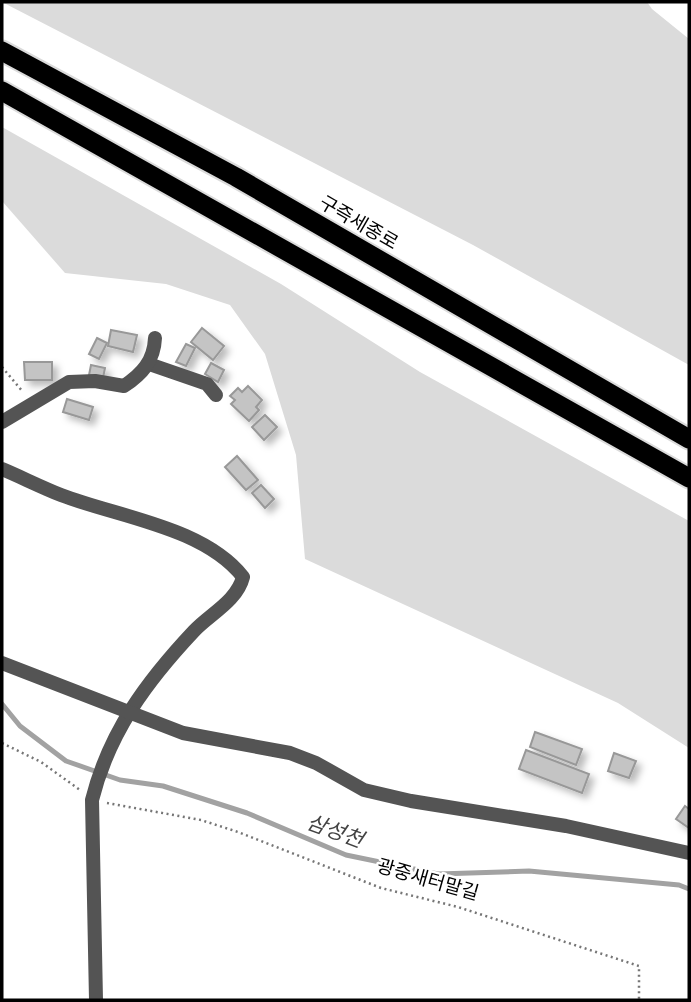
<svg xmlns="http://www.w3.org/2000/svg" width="691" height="1002" viewBox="0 0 691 1002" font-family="Poppins,'Noto Sans KR',sans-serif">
<defs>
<filter id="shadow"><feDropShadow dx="5" dy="5" stdDeviation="3.5" flood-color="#0004"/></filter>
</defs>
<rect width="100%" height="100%" fill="#fff"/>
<g fill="#dbdbdb">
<polygon points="2,2 647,2 652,9 689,39 689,365 473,245"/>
<polygon points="2,127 281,284 420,372 689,521 689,748 618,703 305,559 296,455 265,354 230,305 166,284 65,273 2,201"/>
</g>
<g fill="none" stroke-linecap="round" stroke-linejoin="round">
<polyline stroke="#a2a2a2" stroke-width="5" points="2,704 20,726 66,761 120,780 163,786 247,813 346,855 438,874 529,871 679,885 689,889"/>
</g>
<g fill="#c4c4c4" stroke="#989898" stroke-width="2" filter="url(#shadow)">
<polygon points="202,328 224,346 213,360 191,342"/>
<polygon points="111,330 137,335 133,352 108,346"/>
<polygon points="97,338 107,343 99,359 89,354"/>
<polygon points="186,344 195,348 186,366 176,362"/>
<polygon points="24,362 52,362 52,380 25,380"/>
<polygon points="211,363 224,370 218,382 205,374"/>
<polygon points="91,365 105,368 103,378 89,375"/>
<polygon points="248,386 262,400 256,407 259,410 249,421 231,404 235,400 230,396 238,388 242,392"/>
<polygon points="67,399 93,407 89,420 63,412"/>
<polygon points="265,415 277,427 264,440 252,427"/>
<polygon points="237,456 258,480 246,490 225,467"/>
<polygon points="261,485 274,499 265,508 252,493"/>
<polygon points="535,732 582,749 576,765 530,747"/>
<polygon points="526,750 589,774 582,793 519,769"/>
<polygon points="614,753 636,761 629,778 608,771"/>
<polygon points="685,806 689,809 689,828 676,819"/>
</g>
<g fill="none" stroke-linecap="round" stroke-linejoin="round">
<g stroke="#dbdbdb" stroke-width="23">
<g id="trunk">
<polyline points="2,51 236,177 689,439"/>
<polyline points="2,91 689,478"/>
</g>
</g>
<g stroke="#767676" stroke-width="2.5" stroke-dasharray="2 3.5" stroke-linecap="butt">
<polyline points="2,367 23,392"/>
<polyline points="2,743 41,762 80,790"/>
<polyline points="107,803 201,820 238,832 381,888 458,907 639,966 639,1000"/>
</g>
<g stroke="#545454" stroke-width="14">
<polyline points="149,364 207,384 216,395"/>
<path d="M2,422L69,382L95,381L124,386C142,374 154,361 155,338"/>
<path d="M2,469C21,477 41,487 61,495C118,517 204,527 243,577C237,601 210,614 194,631C147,681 109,732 92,800L96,1000"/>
<polyline points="2,663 183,733 290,753 316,763 364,790 411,801 566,826 689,853"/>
</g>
<use href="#trunk" stroke="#000" stroke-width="19"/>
</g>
<g text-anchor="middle" stroke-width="5" stroke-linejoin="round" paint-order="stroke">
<g font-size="19" fill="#000" stroke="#fff">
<text transform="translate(359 222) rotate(30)" y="7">구즉세종로</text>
<text transform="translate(428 879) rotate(16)" y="7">광중새터말길</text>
</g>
<g font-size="21" font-style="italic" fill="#434343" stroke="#fff">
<text transform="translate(335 831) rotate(20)" y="7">삼성천</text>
</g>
</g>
<rect width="691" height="1002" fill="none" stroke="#000000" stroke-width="7"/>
</svg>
